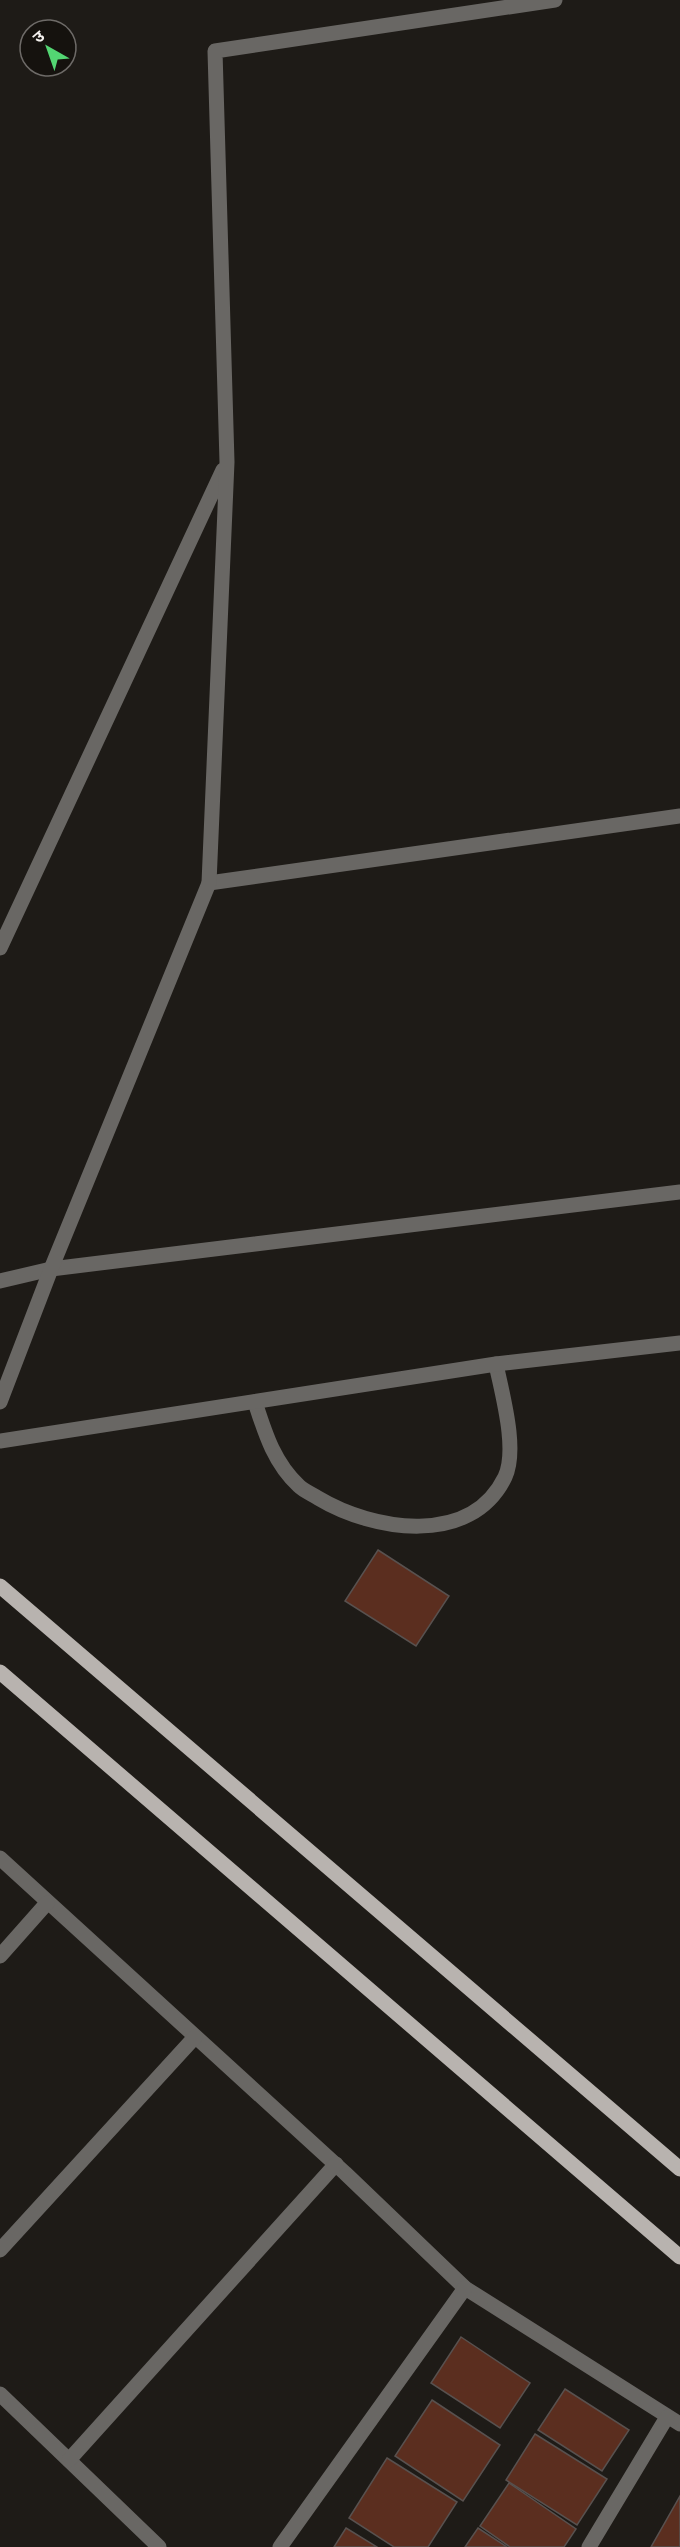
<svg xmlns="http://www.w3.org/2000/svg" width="680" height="2547" viewBox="0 0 680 2547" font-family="Lato,'Noto Sans Devanagari',sans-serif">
<rect width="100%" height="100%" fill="#1e1b17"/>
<g fill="#5b2e1f" stroke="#58514f" stroke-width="1.5">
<polygon points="378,1550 449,1596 416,1646 345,1601"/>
<polygon points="461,2337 530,2383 500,2428 431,2383"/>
<polygon points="565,2389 629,2430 602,2471 538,2430"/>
<polygon points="432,2400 500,2445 463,2501 395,2456"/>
<polygon points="535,2434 607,2479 577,2525 506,2480"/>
<polygon points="387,2458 457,2502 428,2547 394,2547 349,2518"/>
<polygon points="509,2483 576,2529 564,2547 510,2547 480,2526"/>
<polygon points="680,2496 680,2547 651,2547"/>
<polygon points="346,2528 377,2547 334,2547"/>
<polygon points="478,2528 507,2547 465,2547"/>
</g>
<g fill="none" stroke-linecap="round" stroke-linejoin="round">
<g stroke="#696764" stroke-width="15">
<polyline points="209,883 680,816"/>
<polyline points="0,948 223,470"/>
<polyline points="0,1281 51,1269 680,1192"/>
<polyline points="0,1402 51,1269 209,883 227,462 215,51 555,0"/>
<path d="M255,1402C265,1433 274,1463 299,1486C304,1491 312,1494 318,1498C373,1531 471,1547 505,1477C518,1449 502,1394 496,1364"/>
<polyline points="0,1441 496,1364 680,1343"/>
<polyline points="0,1858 345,2173 465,2288 680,2424"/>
<polyline points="0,1956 47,1903"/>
<polyline points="0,2250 195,2037"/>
<polyline points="0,2394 159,2547"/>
<polyline points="69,2460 336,2164"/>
<polyline points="280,2547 465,2288"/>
<polyline points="589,2547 667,2417"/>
</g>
<g stroke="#b8b3af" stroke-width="15">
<polyline points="0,1586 680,2169"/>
<polyline points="0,1672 680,2257"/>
</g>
</g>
<g transform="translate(48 48) rotate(320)"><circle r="28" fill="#15120e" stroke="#6e6b68" stroke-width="1.5"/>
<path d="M0-4.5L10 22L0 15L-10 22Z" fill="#53d673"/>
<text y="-9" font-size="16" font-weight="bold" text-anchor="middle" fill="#f4f1ee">उ</text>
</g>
</svg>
